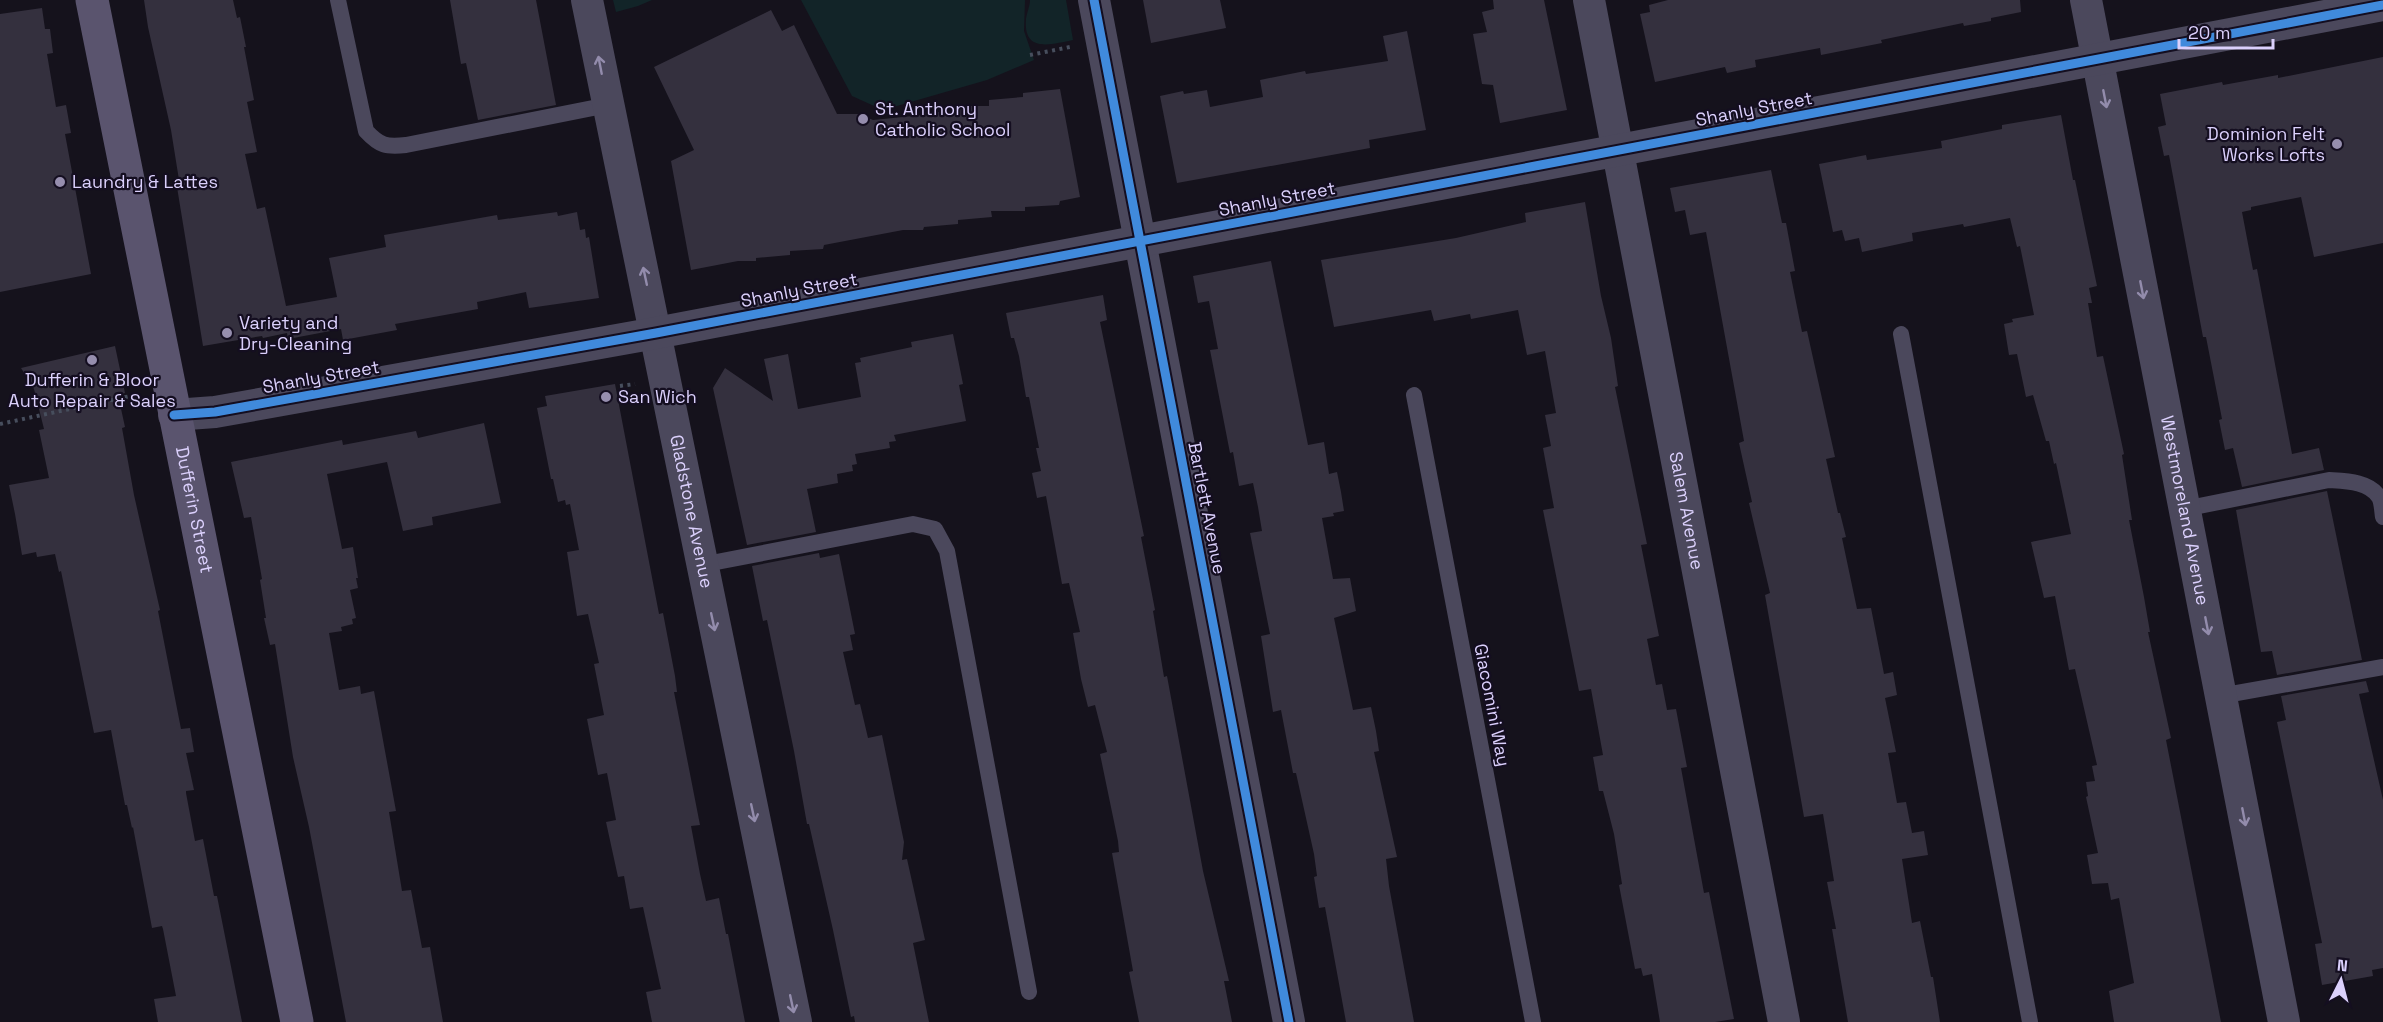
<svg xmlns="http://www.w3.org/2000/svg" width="2383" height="1022" viewBox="0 0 2383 1022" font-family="'Space Grotesk',sans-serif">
<rect width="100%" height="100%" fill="#15121c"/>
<g fill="#122428">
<polygon points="613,0 652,0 638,6 616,12"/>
<polygon points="801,0 1025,0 1024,31 1034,60 987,80 883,110 852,96"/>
<path d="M1030,0H1066L1073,40C1052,44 1023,54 1026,19C1027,12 1030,6 1030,0Z"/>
</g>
<g fill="#34303e">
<polygon points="144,0 233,0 237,18 240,17 246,47 244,47 254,100 247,102 257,152 245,154 257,209 265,207 286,306 337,297 329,258 386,247 384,235 497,215 498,220 557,212 558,216 577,212 580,230 585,229 586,238 589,237 599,298 529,308 526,292 477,302 478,309 395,324 397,330 343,340 341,329 288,339 287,333 263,338 262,336 203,346 176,181 179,180 171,130 148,27"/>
<polygon points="450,0 536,0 556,105 478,120 466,63 461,64"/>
<polygon points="1143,0 1220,0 1226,28 1151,43"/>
<polygon points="1493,0 1544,0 1567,110 1500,123 1493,85 1482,84 1473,34 1487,32 1482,12 1494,9"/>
<polygon points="1668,0 2020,0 2021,12 1991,18 1991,21 1964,26 1963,23 1881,40 1882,43 1821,55 1820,48 1755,60 1756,67 1727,73 1725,67 1655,82 1640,14 1650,12 1649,5"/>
<polygon points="42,8 45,29 50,29 53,53 47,54 56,107 66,105 71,133 65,134 91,274 0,292 0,14"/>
<polygon points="771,10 782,31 794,25 837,114 859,114 873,120 923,115 923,112 955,112 956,106 989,106 989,100 1023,97 1023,93 1060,89 1080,197 1060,201 1059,205 1025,207 1025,211 991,211 992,217 958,220 958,224 924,227 923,230 903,230 824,245 823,249 790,251 790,255 756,258 756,261 738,261 691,270 671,161 694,150 654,67"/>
<polygon points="1407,31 1426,130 1369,140 1370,148 1177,183 1160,96 1183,91 1184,94 1207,90 1210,107 1263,97 1260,80 1305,71 1306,74 1388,61 1383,36"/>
<polygon points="2383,57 2383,243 2314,257 2301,197 2251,207 2251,210 2242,212 2253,270 2257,269 2292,454 2319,448 2324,470 2242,487 2233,448 2225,450 2219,420 2222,419 2206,337 2203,337 2169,155 2164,156 2158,127 2166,125 2160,94 2222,82 2223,85 2278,75 2278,78"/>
<polygon points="2061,115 2073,180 2075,180 2097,286 2089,288 2092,303 2088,303 2097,357 2103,356 2124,454 2122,455 2132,520 2129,520 2144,597 2150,632 2148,632 2171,738 2166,740 2221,1022 2114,1022 2109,991 2134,983 2119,898 2111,900 2108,883 2092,884 2087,855 2098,853 2086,797 2088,796 2086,782 2095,781 2092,766 2097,765 2075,669 2069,670 2055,596 2044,598 2031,542 2071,534 2056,463 2054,464 2049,441 2046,441 2033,395 2026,397 2017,354 2009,355 2004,324 2013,322 2012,319 2034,315 2020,246 2017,247 2010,218 1964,227 1963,224 1912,233 1913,241 1862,252 1859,238 1845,241 1842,230 1833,232 1819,164 1866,155 1867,160 1942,148 1941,141 2002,129 2002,125"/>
<polygon points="1771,170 1782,223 1786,223 1795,271 1790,272 1802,332 1807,331 1835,457 1826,459 1838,513 1840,513 1846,537 1842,538 1857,609 1871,608 1884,674 1893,672 1897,695 1885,698 1896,752 1888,753 1897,803 1906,802 1912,833 1924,831 1928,855 1902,859 1912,923 1920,921 1931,977 1933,977 1940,1022 1848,1022 1832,929 1836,929 1827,882 1834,881 1823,814 1804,817 1765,595 1770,593 1749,503 1752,502 1739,443 1744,441 1706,232 1690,235 1685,210 1675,212 1670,188"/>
<polygon points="1585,202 1601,296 1611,338 1618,386 1615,387 1647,544 1641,545 1659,636 1647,639 1656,685 1662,684 1667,710 1676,709 1687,767 1681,768 1704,893 1709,892 1734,1019 1715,1022 1660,1022 1652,974 1643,976 1641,968 1635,969 1619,885 1622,884 1614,834 1603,791 1599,791 1593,757 1603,755 1591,689 1579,691 1543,510 1554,508 1543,448 1551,446 1545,415 1556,413 1545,351 1527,355 1518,310 1471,319 1470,314 1434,321 1431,310 1334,327 1321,260 1456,238 1526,222 1525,213"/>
<polygon points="1271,261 1308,445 1324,442 1329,474 1337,472 1341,492 1344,511 1333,513 1334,516 1322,518 1333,579 1350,578 1356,611 1334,618 1353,710 1371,707 1376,731 1379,751 1374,752 1397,857 1386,859 1389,886 1414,1022 1346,1022 1325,907 1319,908 1314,877 1317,876 1314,854 1296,773 1293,773 1281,710 1273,712 1261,636 1270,634 1250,533 1262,531 1258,507 1253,483 1239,486 1233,452 1230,453 1210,350 1218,349 1209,301 1198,303 1193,276"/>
<polygon points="1103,295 1107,320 1100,322 1144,536 1141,537 1155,610 1153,611 1164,677 1167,676 1203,871 1229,981 1224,981 1232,1022 1139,1022 1129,972 1133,971 1112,853 1119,852 1118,841 1100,754 1107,752 1095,705 1088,707 1081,679 1073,633 1080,632 1069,583 1062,584 1046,496 1037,498 1032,473 1041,471 1036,448 1039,448 1029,397 1026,397 1019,356 1014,338 1011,338 1006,313"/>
<polygon points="953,334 963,384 959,385 966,421 894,435 896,441 889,442 890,448 855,454 857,464 852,465 853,471 837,474 838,483 807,489 816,532 747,545 713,388 725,368 773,401 764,359 788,354 798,409 861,397 855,363 861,362 860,358 912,347 911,342"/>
<polygon points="115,346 125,393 118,395 125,427 122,428 134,495 160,610 158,611 181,729 190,728 194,752 186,753 194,790 186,791 186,793 195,841 203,839 214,896 217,896 242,1022 158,1022 154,999 176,996 163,929 162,926 152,928 133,827 132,828 127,805 125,805 111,730 94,733 61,571 59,572 55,554 37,557 36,552 22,555 15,514 9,485 49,478 39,430 44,429 34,389 21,368"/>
<polygon points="615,384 659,614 663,613 675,676 677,692 674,692 700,825 691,826 700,874 706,901 719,898 726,934 728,934 745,1022 652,1022 646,992 661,989 643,907 630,909 624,876 618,877 606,822 616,820 607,773 598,775 587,719 604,715 594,664 599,663 588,614 577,616 567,552 579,550 570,504 566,505 565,500 558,502 553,479 551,479 537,408 547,406 545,396"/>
<polygon points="484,423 501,503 432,517 433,525 403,531 387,462 327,474 342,549 353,547 358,578 356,578 358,588 350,590 356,618 352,619 353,624 341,627 342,631 329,633 339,690 360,686 361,694 374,691 396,811 389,812 402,891 411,890 422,948 430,947 443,1022 346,1022 309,827 293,757 275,644 270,645 264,618 266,618 260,580 262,579 251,517 244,518 231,462 342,440 343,445 416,431 418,438"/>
<polygon points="2327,491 2362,660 2277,675 2272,651 2261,652 2236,510"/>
<polygon points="819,553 820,558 839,554 855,634 850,635 853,650 843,652 855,705 860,704 868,738 882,735 904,842 902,860 907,859 925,940 913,943 929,1022 855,1022 854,1016 851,1017 833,930 809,824 807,824 794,751 767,620 763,621 752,566"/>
<polygon points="2366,681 2369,692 2359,694 2383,800 2383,968 2372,970 2373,976 2322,985 2315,944 2322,943 2277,722 2286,720 2281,696"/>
</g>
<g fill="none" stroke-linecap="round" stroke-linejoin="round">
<g stroke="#474e5d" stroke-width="4" stroke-dasharray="3 4.5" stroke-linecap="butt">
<polyline points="1030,55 1070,47"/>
<polyline points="620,386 635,384"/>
<polyline points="0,424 135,395"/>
</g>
<g stroke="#4b485c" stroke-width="16">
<path d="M338,0L366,131C380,146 386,147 406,145L608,105"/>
<polyline points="1901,334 2030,1022"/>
<polyline points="1414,395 1533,1022"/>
<path d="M2184,509L2329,480C2345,481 2369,481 2379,497C2382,502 2382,511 2383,517"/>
<polyline points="701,565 913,524 935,529 947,551 1029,992"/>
<polyline points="2220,696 2383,667"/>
</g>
<g stroke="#4b485c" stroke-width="32">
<path id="s1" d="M587,0L796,1022"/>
<polyline points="1094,0 1289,1022"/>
<path id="s2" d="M1589,0L1784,1022"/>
<path id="s3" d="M2086,0L2284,1022"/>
<polyline points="174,415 215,412 656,333 2383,5"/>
</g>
<path stroke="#5a546e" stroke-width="33" id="s4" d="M92,0L297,1022"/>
<g stroke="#140e20" stroke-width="13">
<g id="cycleway">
<polyline points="1094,0 1289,1022"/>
<polyline points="174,415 215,412 656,333 2383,5"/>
</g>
</g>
<use href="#cycleway" stroke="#408adc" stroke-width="9"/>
</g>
<defs><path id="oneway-shaft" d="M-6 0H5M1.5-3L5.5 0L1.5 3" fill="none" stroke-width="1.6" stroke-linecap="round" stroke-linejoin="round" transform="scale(1.5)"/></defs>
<g stroke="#938cac">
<use href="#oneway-shaft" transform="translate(600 65) rotate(-101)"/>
<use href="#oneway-shaft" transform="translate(2105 99) rotate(79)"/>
<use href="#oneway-shaft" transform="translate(645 276) rotate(-102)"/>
<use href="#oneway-shaft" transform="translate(2142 290) rotate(79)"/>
<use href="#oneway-shaft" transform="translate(713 622) rotate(78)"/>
<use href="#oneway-shaft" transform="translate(2207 626) rotate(79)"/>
<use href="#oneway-shaft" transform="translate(753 813) rotate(78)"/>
<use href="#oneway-shaft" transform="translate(2244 817) rotate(79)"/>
<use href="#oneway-shaft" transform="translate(792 1004) rotate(78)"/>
</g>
<g fill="#968eae" stroke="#140e20" stroke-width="2">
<circle cx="863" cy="119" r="6"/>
<circle cx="2337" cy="144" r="6"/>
<circle cx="60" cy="182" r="6"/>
<circle cx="227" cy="333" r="6"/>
<circle cx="92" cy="360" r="6"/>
<circle cx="606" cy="397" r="6"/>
</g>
<g text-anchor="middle" stroke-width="4.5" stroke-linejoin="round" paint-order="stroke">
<g font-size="18" fill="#dbd0fc" stroke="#140e20" text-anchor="start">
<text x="875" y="115">St. Anthony<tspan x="875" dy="21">Catholic School</tspan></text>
<text x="2325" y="140" text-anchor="end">Dominion Felt<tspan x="2325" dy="21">Works Lofts</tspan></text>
<text x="72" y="188">Laundry &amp; Lattes</text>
<text x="239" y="329">Variety and<tspan x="239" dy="21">Dry-Cleaning</tspan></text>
<text x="92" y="386" text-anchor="middle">Dufferin &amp; Bloor<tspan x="92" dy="21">Auto Repair &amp; Sales</tspan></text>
<text x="618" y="403">San Wich</text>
</g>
<g font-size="18" fill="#dbd0fc" stroke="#140e20">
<text transform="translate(1754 109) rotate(-11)" y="6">Shanly Street</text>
<text transform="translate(1277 199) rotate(-11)" y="6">Shanly Street</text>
<text transform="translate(799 290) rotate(-11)" y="6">Shanly Street</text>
<text transform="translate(321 377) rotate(-10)" y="6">Shanly Street</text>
<text transform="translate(1207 508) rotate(79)" y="6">Bartlett Avenue</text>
<text dy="6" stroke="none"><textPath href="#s4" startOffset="520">Dufferin Street</textPath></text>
<text dy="6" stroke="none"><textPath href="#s1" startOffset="522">Gladstone Avenue</textPath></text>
<text dy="6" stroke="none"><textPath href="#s2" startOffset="520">Salem Avenue</textPath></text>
<text dy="6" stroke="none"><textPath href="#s3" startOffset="520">Westmoreland Avenue</textPath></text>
<text transform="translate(1492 705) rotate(79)" y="6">Giacomini Way</text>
</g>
</g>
<g transform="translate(2341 980) rotate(6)" stroke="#140e20" stroke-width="4.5" paint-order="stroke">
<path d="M0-4.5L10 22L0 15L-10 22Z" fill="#dbd0fc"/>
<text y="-9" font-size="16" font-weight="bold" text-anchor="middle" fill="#dbd0fc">N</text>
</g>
<path d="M2179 39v9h94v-9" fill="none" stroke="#dbd0fc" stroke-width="3"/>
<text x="2188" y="39" font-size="18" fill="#dbd0fc" stroke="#140e20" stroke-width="4.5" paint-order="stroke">20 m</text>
</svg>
